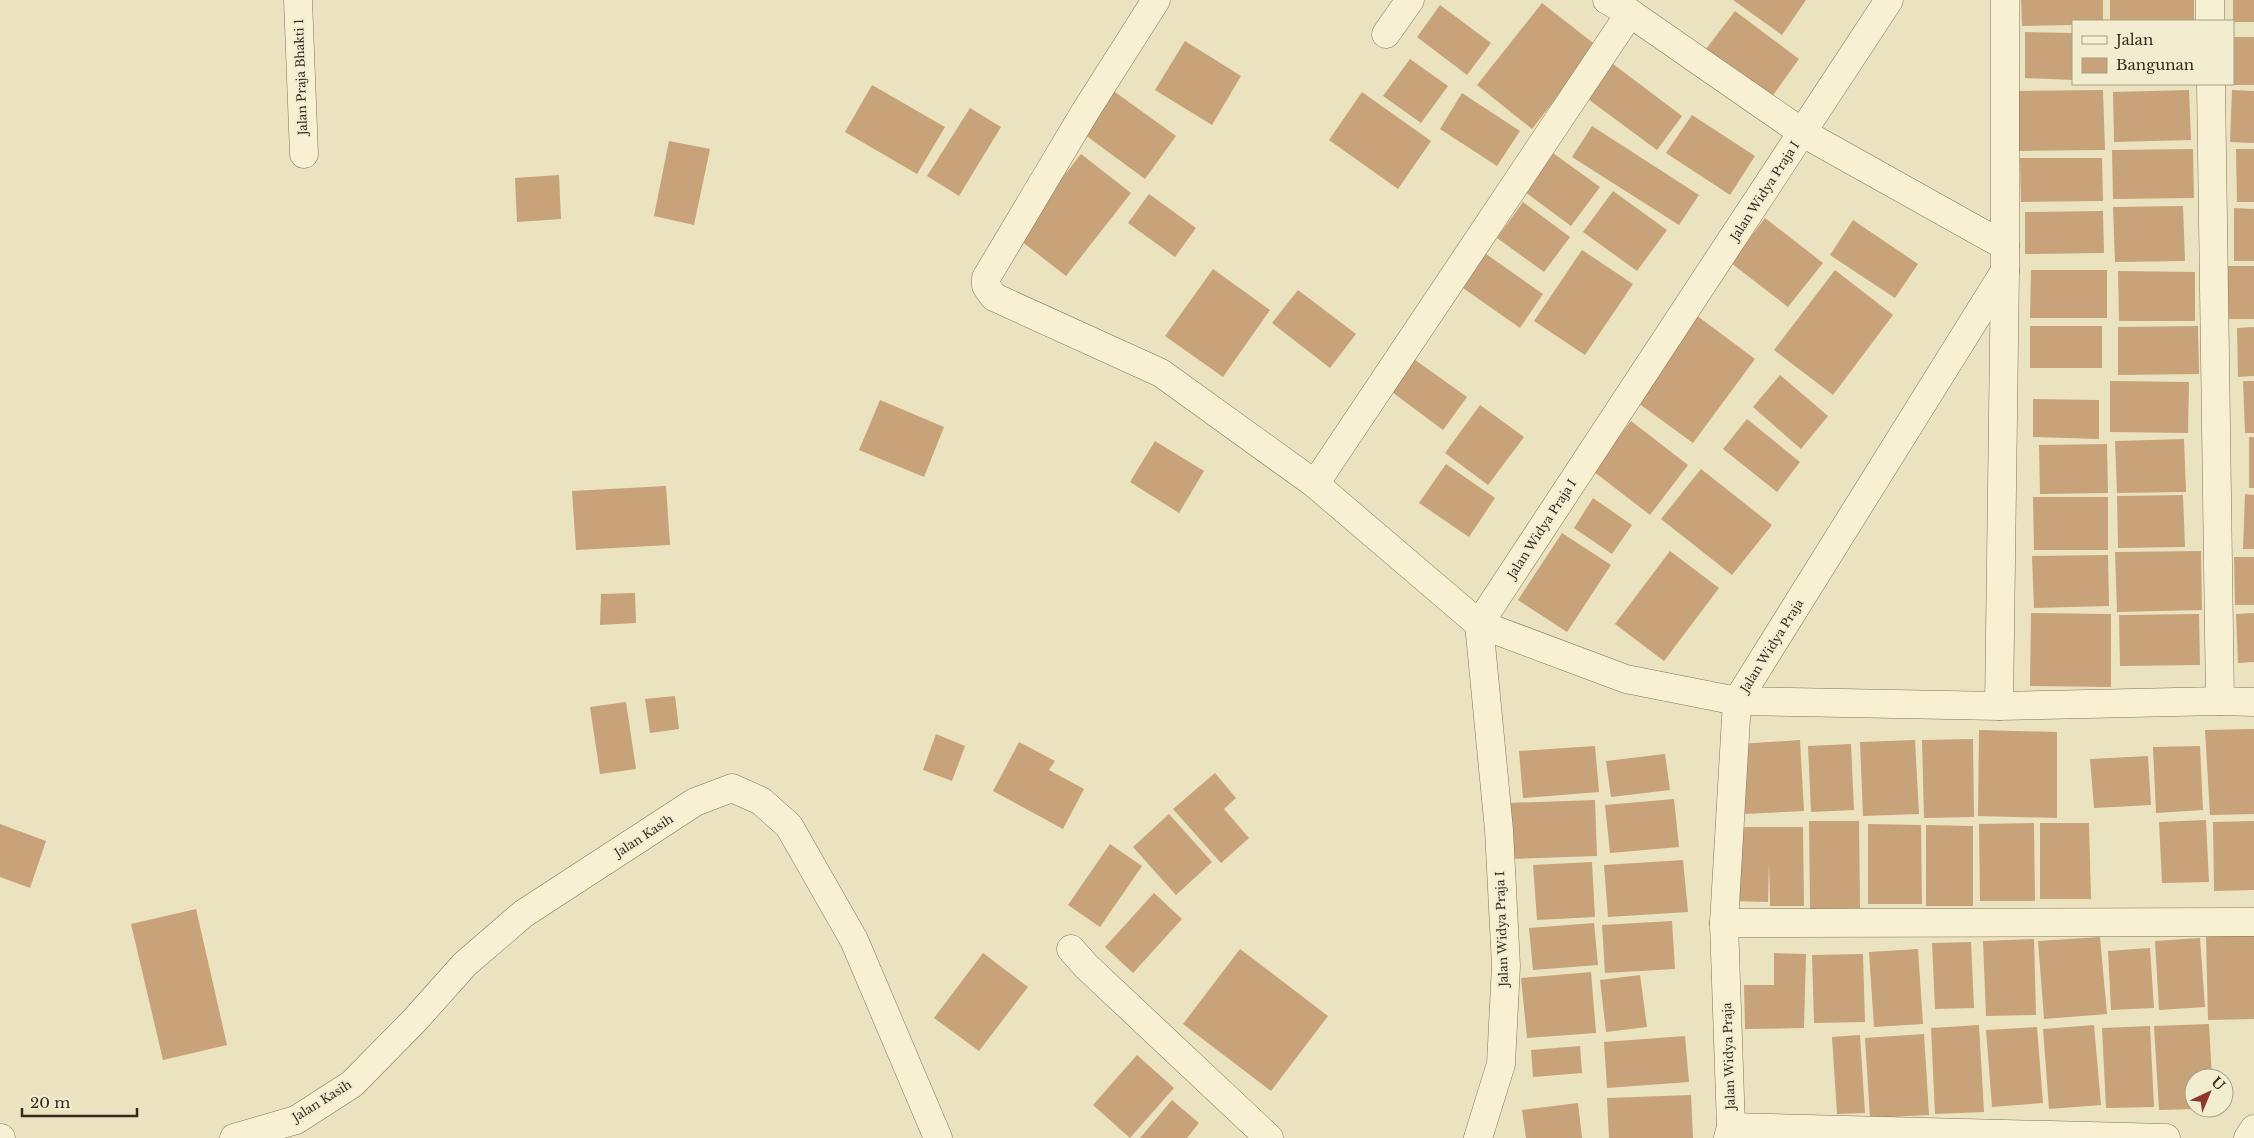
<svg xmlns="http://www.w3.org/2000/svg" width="2254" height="1138" viewBox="0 0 2254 1138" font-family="'Libre Baskerville',serif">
<rect width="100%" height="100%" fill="#ebe3c0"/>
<g fill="#c8a278">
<polygon points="1733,0 1806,0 1782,35"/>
<polygon points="2021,0 2103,0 2103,21 2073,21 2073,25 2022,26"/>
<rect x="2110" y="0" width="84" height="21"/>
<rect x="2233" y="0" width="21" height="22"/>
<polygon points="1542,3 1597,46 1532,129 1477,85"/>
<polygon points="1440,5 1491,43 1467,75 1417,37"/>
<polygon points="1735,11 1799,59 1771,98 1706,49"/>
<polygon points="2025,32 2073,33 2073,80 2025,78"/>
<rect x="2233" y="37" width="21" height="48"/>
<polygon points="1185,41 1241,76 1212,125 1155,90"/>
<polygon points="1410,59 1448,86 1421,123 1383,96"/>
<polygon points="1613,64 1682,116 1657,150 1588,99"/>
<polygon points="872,85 945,127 917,174 845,132"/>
<polygon points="1108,87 1176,136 1145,179 1077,129"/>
<polygon points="2103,90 2105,150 2017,151 2016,91"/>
<polygon points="2189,90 2191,140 2114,142 2113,92"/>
<polygon points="2232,90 2254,91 2254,143 2230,142"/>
<polygon points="1362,92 1431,141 1398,189 1329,140"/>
<polygon points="1462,93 1520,131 1497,166 1440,129"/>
<polygon points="970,108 1001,127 959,196 927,176"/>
<polygon points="1692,115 1755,156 1730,195 1666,153"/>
<polygon points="1592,126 1699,195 1679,225 1572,157"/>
<polygon points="669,141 710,149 694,225 654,216"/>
<polygon points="2193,149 2194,198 2113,199 2112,150"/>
<polygon points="2236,149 2254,149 2254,202 2237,202"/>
<polygon points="1553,153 1600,187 1571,226 1525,192"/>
<polygon points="1081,154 1131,193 1066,276 1016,237"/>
<polygon points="2020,158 2102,158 2103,201 2021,202"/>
<polygon points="559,175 561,219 517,222 515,178"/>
<polygon points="1613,191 1667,230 1637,271 1583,232"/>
<polygon points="1149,194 1196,228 1175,257 1128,223"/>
<polygon points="1523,202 1570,237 1544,272 1497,238"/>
<polygon points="2183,206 2185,261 2115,262 2113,207"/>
<polygon points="2234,208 2254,209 2254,261 2234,261"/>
<polygon points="2103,211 2104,253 2025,254 2025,212"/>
<polygon points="1765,218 1823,263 1788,307 1731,263"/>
<polygon points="1853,220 1918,264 1895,298 1830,255"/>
<polygon points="1582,250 1633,284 1585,355 1534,321"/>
<polygon points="1486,254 1543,294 1520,328 1463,288"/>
<polygon points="2227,266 2254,266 2254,319 2228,319"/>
<polygon points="1213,269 1270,310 1223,377 1165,336"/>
<polygon points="1835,270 1893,315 1833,395 1774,350"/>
<polygon points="2031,270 2107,270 2107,318 2030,318"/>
<polygon points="2118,271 2195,272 2195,321 2119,321"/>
<polygon points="1298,290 1356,334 1330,368 1272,323"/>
<polygon points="1696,315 1755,359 1693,443 1634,400"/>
<rect x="2030" y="326" width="72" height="42"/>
<polygon points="2198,326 2199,374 2118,375 2118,327"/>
<polygon points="2254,327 2254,376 2238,377 2237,328"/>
<polygon points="1411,357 1467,397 1443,430 1388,389"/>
<polygon points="1780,375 1828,416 1801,449 1753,407"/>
<polygon points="2110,381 2189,382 2188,433 2110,432"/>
<polygon points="2243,381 2254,381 2254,433 2245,433"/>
<polygon points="2033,399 2099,400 2099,439 2033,437"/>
<polygon points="880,400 944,427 924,477 859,450"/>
<polygon points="1480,405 1524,437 1488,485 1445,453"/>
<polygon points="1747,419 1800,462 1777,492 1723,449"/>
<polygon points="1631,421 1688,465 1650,515 1593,471"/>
<rect x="2249" y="437" width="5" height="51"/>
<polygon points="2184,439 2186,492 2117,493 2115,441"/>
<polygon points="1155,441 1204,471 1179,513 1130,482"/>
<polygon points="2107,444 2108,493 2040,494 2039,445"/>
<polygon points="1446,464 1495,498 1469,537 1419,503"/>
<polygon points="1701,469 1772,525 1732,575 1661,519"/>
<polygon points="666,486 670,545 576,550 572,491"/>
<polygon points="2245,494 2254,495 2254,549 2243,549"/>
<polygon points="2183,495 2185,547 2118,548 2117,496"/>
<polygon points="2033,497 2108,497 2108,550 2034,550"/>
<polygon points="1593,498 1632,525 1612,554 1574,528"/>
<polygon points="1562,533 1611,565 1567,632 1518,600"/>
<polygon points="1670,551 1719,588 1664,661 1615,624"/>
<polygon points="2201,551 2202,610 2117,612 2115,552"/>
<polygon points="2108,555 2109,606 2034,608 2032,556"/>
<polygon points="2234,557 2254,557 2254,605 2235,605"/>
<polygon points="635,593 636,623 600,625 601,594"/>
<polygon points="2031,613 2111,614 2111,687 2030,686"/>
<polygon points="2254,613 2254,662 2238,663 2236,614"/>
<polygon points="2199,614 2200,665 2120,666 2119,615"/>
<polygon points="675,696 679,729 650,733 645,699"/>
<polygon points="626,702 636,769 600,774 590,707"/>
<polygon points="2254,729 2254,814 2210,815 2205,730"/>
<polygon points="1979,730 2057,732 2057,818 1978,816"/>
<polygon points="936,734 965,746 952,781 923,770"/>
<polygon points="1973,739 1974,817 1924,818 1922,740"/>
<polygon points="1800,740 1804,811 1744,814 1740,744"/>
<polygon points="1915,740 1919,814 1863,816 1860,742"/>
<polygon points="1019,742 1055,761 1049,770 1084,789 1063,829 993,791"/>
<polygon points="1851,744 1854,810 1811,812 1808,746"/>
<polygon points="1595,746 1599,792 1523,798 1519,751"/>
<polygon points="2200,746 2203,810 2156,813 2153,747"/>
<polygon points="1665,754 1670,790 1611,797 1606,761"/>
<polygon points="2148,756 2151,805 2094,808 2090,759"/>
<polygon points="1215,773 1236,798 1224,809 1249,838 1221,863 1173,809"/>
<polygon points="1674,799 1679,847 1610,853 1605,805"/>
<polygon points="1595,800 1597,856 1508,859 1506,803"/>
<polygon points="1169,814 1212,862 1176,895 1133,847"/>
<polygon points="2206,820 2209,882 2162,883 2159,822"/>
<polygon points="1809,821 1859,821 1860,908 1810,909"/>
<polygon points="2254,821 2254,890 2214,891 2213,822"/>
<polygon points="2034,823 2035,901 1980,901 1979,824"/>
<polygon points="2040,823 2089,823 2091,899 2040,899"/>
<polygon points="0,824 46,841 30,888 0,877"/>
<polygon points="1868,824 1921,825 1922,904 1868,904"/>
<polygon points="1926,825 1973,826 1973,906 1926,906"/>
<polygon points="1733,827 1803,827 1804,906 1770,906 1769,862 1768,902 1732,901"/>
<polygon points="1110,844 1142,866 1100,927 1068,905"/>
<polygon points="1683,860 1688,912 1608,917 1604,865"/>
<polygon points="1592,862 1595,917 1537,920 1533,865"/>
<polygon points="1154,893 1182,919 1133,973 1105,947"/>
<polygon points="196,909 227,1045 163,1060 131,924"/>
<polygon points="1672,921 1675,969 1605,973 1602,925"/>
<polygon points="1594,923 1598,965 1533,970 1529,928"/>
<polygon points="2254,935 2254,1019 2208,1020 2206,937"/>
<polygon points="2100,937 2107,1014 2044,1019 2038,941"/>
<polygon points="2200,938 2205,1007 2159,1010 2155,941"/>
<polygon points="2034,939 2036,1015 1986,1016 1983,941"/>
<polygon points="1971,942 1974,1008 1935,1009 1932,943"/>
<polygon points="2150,948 2154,1008 2111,1010 2108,951"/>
<polygon points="1240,949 1328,1016 1271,1091 1183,1024"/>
<polygon points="1918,949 1923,1024 1874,1027 1869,952"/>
<polygon points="983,953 1028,987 979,1051 934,1018"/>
<polygon points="1774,953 1806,954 1804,1028 1745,1029 1744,985 1774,985"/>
<polygon points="1863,954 1865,1022 1814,1023 1812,955"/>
<polygon points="1591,972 1596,1033 1527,1038 1521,978"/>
<polygon points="1640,975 1647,1027 1606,1032 1600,980"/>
<polygon points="2209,1024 2212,1078 2194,1078 2194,1109 2159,1110 2154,1026"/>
<polygon points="1979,1025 1984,1112 1935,1114 1931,1028"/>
<polygon points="2094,1025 2101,1105 2049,1109 2043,1029"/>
<polygon points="2150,1026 2154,1107 2106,1108 2102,1028"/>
<polygon points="2037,1027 2043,1103 1992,1107 1986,1030"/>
<polygon points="1924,1034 1929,1115 1870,1118 1865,1038"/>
<polygon points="1860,1035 1865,1113 1837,1114 1832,1037"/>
<polygon points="1685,1036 1689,1082 1607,1088 1604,1042"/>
<polygon points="1580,1046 1582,1073 1533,1077 1531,1050"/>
<polygon points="1137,1055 1174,1088 1130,1138 1093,1105"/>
<polygon points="1691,1095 1693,1138 1609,1138 1607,1098"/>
<polygon points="1172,1100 1199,1123 1187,1138 1140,1138"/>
<polygon points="1578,1103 1582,1138 1526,1138 1522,1110"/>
</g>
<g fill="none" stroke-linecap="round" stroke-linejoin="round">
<g stroke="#837459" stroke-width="29">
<g id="minor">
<polyline points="298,0 304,154"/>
<polyline points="1156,0 1085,112 986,278 986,286 994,297 1161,373 1315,484 1479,624 1626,679 1737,701 1999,706 2220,701 2254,702"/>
<polyline points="1607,0 1630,13 1803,133 2005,246"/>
<polyline points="2210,0 2210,21"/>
<polyline points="1386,34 1410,0"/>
<polyline points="2211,84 2220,701"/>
<polyline points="1315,484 1630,13"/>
<polyline points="1999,706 2005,271 2005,0"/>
<polyline points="1724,923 2254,922"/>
<polyline points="1071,949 1086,966 1269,1138"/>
<polyline points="1731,1127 2166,1138"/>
<polyline points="0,1138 1,1138"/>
<polyline points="234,1138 296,1120 352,1084 414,1021 465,964 523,914 695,802 732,788 761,801 789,826 854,940 938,1138"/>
<polyline points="1478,1138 1501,1064 1506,966 1499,830 1479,624 1889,0"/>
<polyline points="1728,1138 1731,1127 1724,923 1737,701 2005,271"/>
</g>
</g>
<g stroke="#837459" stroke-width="29">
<polyline id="tertiary" points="2248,1138 2254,1129"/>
</g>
<use href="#minor" stroke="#f7f0d3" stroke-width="28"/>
<use href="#tertiary" stroke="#f7f0d3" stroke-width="28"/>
</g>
<g text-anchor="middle" stroke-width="4" stroke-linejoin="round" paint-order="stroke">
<g font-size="12" fill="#342a1d" stroke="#f3edcf">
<text transform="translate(301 77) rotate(-92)" y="4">Jalan Praja Bhakti 1</text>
<text transform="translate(1765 191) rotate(-57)" y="4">Jalan Widya Praja I</text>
<text transform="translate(1542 529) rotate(-57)" y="4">Jalan Widya Praja I</text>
<text transform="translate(1772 646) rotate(-58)" y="4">Jalan Widya Praja</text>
<text transform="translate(644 836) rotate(-33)" y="4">Jalan Kasih</text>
<text transform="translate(1502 929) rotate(-92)" y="4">Jalan Widya Praja I</text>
<text transform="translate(1729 1056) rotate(-92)" y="4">Jalan Widya Praja</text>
<text transform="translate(322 1101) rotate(-32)" y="4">Jalan Kasih</text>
</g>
</g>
<rect x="2072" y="20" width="162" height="65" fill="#f3edcf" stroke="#a79f88"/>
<rect x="2082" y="36" width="25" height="8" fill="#f7f0d3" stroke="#a79f88"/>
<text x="2116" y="45" font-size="15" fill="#342a1d">Jalan</text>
<rect x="2082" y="58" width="25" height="15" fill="#c8a278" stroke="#a79f88"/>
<text x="2116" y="70" font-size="15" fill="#342a1d">Bangunan</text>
<g transform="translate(2209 1093) rotate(44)"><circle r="24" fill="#f3edcf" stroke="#a79f88"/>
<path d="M0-4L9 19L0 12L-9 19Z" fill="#8f372c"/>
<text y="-8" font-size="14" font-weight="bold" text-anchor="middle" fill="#342a1d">U</text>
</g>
<path d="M22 1108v8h115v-8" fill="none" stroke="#342a1d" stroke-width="2.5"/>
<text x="30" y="1108" font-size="15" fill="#342a1d" stroke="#f3edcf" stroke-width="4" paint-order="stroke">20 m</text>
</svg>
